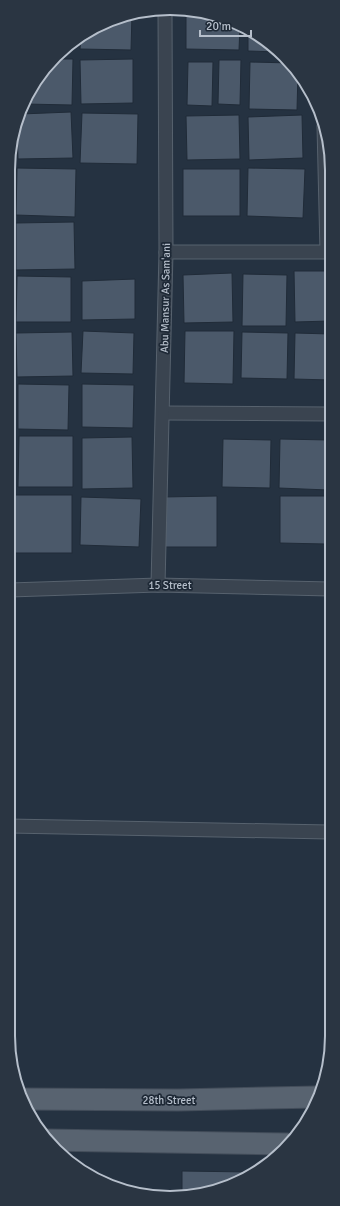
<svg xmlns="http://www.w3.org/2000/svg" width="340" height="1206" viewBox="0 0 340 1206" font-family="Signika,sans-serif">
<rect width="100%" height="100%" fill="#253241"/>
<g fill="#4b596a" stroke="#202b38">
<polygon points="186,11 201,11 240,26 239,50 186,49"/>
<polygon points="132,14 131,50 80,49 81,35"/>
<polygon points="248,29 251,30 278,52 248,51"/>
<polygon points="56,59 73,59 72,105 25,104 35,80"/>
<polygon points="133,59 133,103 81,104 80,60"/>
<polygon points="219,60 241,60 240,105 218,104"/>
<polygon points="188,62 213,62 212,106 187,105"/>
<polygon points="250,62 292,63 298,72 297,110 249,109"/>
<polygon points="71,112 73,158 18,159 17,124 21,114"/>
<polygon points="82,113 138,114 137,164 80,163"/>
<polygon points="239,115 240,159 187,160 186,116"/>
<polygon points="302,115 303,158 249,160 248,117"/>
<polygon points="17,168 76,169 75,217 16,215"/>
<polygon points="248,168 305,169 303,218 247,216"/>
<rect x="183" y="169" width="57" height="47"/>
<polygon points="74,222 75,269 16,270 16,223"/>
<polygon points="294,271 330,271 330,321 295,322"/>
<polygon points="232,273 233,322 184,323 183,275"/>
<polygon points="243,274 287,275 286,326 242,326"/>
<polygon points="17,276 71,277 71,322 16,322"/>
<polygon points="135,279 135,319 82,320 82,281"/>
<polygon points="83,331 134,333 133,374 81,373"/>
<polygon points="185,331 234,331 233,384 184,383"/>
<polygon points="72,332 73,376 17,377 16,333"/>
<polygon points="242,332 288,333 287,379 241,378"/>
<polygon points="295,333 330,334 330,380 294,379"/>
<polygon points="18,384 69,385 68,430 18,429"/>
<polygon points="82,384 134,385 133,428 82,427"/>
<polygon points="19,436 73,436 73,487 18,487"/>
<polygon points="132,437 133,488 82,489 82,438"/>
<polygon points="223,439 271,440 270,488 222,487"/>
<polygon points="280,439 329,440 328,490 279,488"/>
<rect x="14" y="495" width="58" height="58"/>
<polygon points="217,496 217,547 164,547 163,497"/>
<polygon points="280,496 326,496 325,544 280,543"/>
<polygon points="81,497 141,499 139,547 80,545"/>
<polygon points="182,1171 249,1172 249,1174 212,1192 182,1195"/>
</g>
<g fill="none" stroke-linecap="round" stroke-linejoin="round">
<g stroke="#57626e" stroke-width="15">
<g id="street">
<polyline points="324,126 327,252"/>
<polyline points="166,252 330,252"/>
<polyline points="163,413 330,414"/>
<polyline points="158,585 166,252 165,11"/>
<polyline points="10,590 158,585 330,589"/>
<polyline points="9,826 329,832"/>
</g>
</g>
<g stroke="#434d5a" stroke-width="23">
<g id="primary">
<polyline points="21,1099 178,1100 318,1097"/>
<polyline points="47,1140 287,1144"/>
</g>
</g>
<use href="#street" stroke="#3a4450" stroke-width="13"/>
<use href="#primary" stroke="#586370" stroke-width="21"/>
</g>
<g text-anchor="middle" stroke-width="3.5" stroke-linejoin="round" paint-order="stroke">
<g font-size="11" fill="#b6bfcb" stroke="#1e2936">
<text transform="translate(165 298) rotate(-89)" y="4">Abu Mansur As Sam'ani</text>
<text x="170" y="589">15 Street</text>
<text x="169" y="1104">28th Street</text>
</g>
</g>
<path d="M0 0H340V1206H0ZM170 15H170A155 155 0 0 1 325 170V1036A155 155 0 0 1 170 1191H170A155 155 0 0 1 15 1036V170A155 155 0 0 1 170 15Z" fill="#2a3542" fill-rule="evenodd"/>
<path fill="none" stroke="#b6bfcb" stroke-width="2" d="M170 15H170A155 155 0 0 1 325 170V1036A155 155 0 0 1 170 1191H170A155 155 0 0 1 15 1036V170A155 155 0 0 1 170 15Z"/>
<path d="M200 30v6h51v-6" fill="none" stroke="#b6bfcb" stroke-width="2"/>
<text x="206" y="30" font-size="12" fill="#b6bfcb" stroke="#1e2936" stroke-width="3" paint-order="stroke">20 m</text>
</svg>
